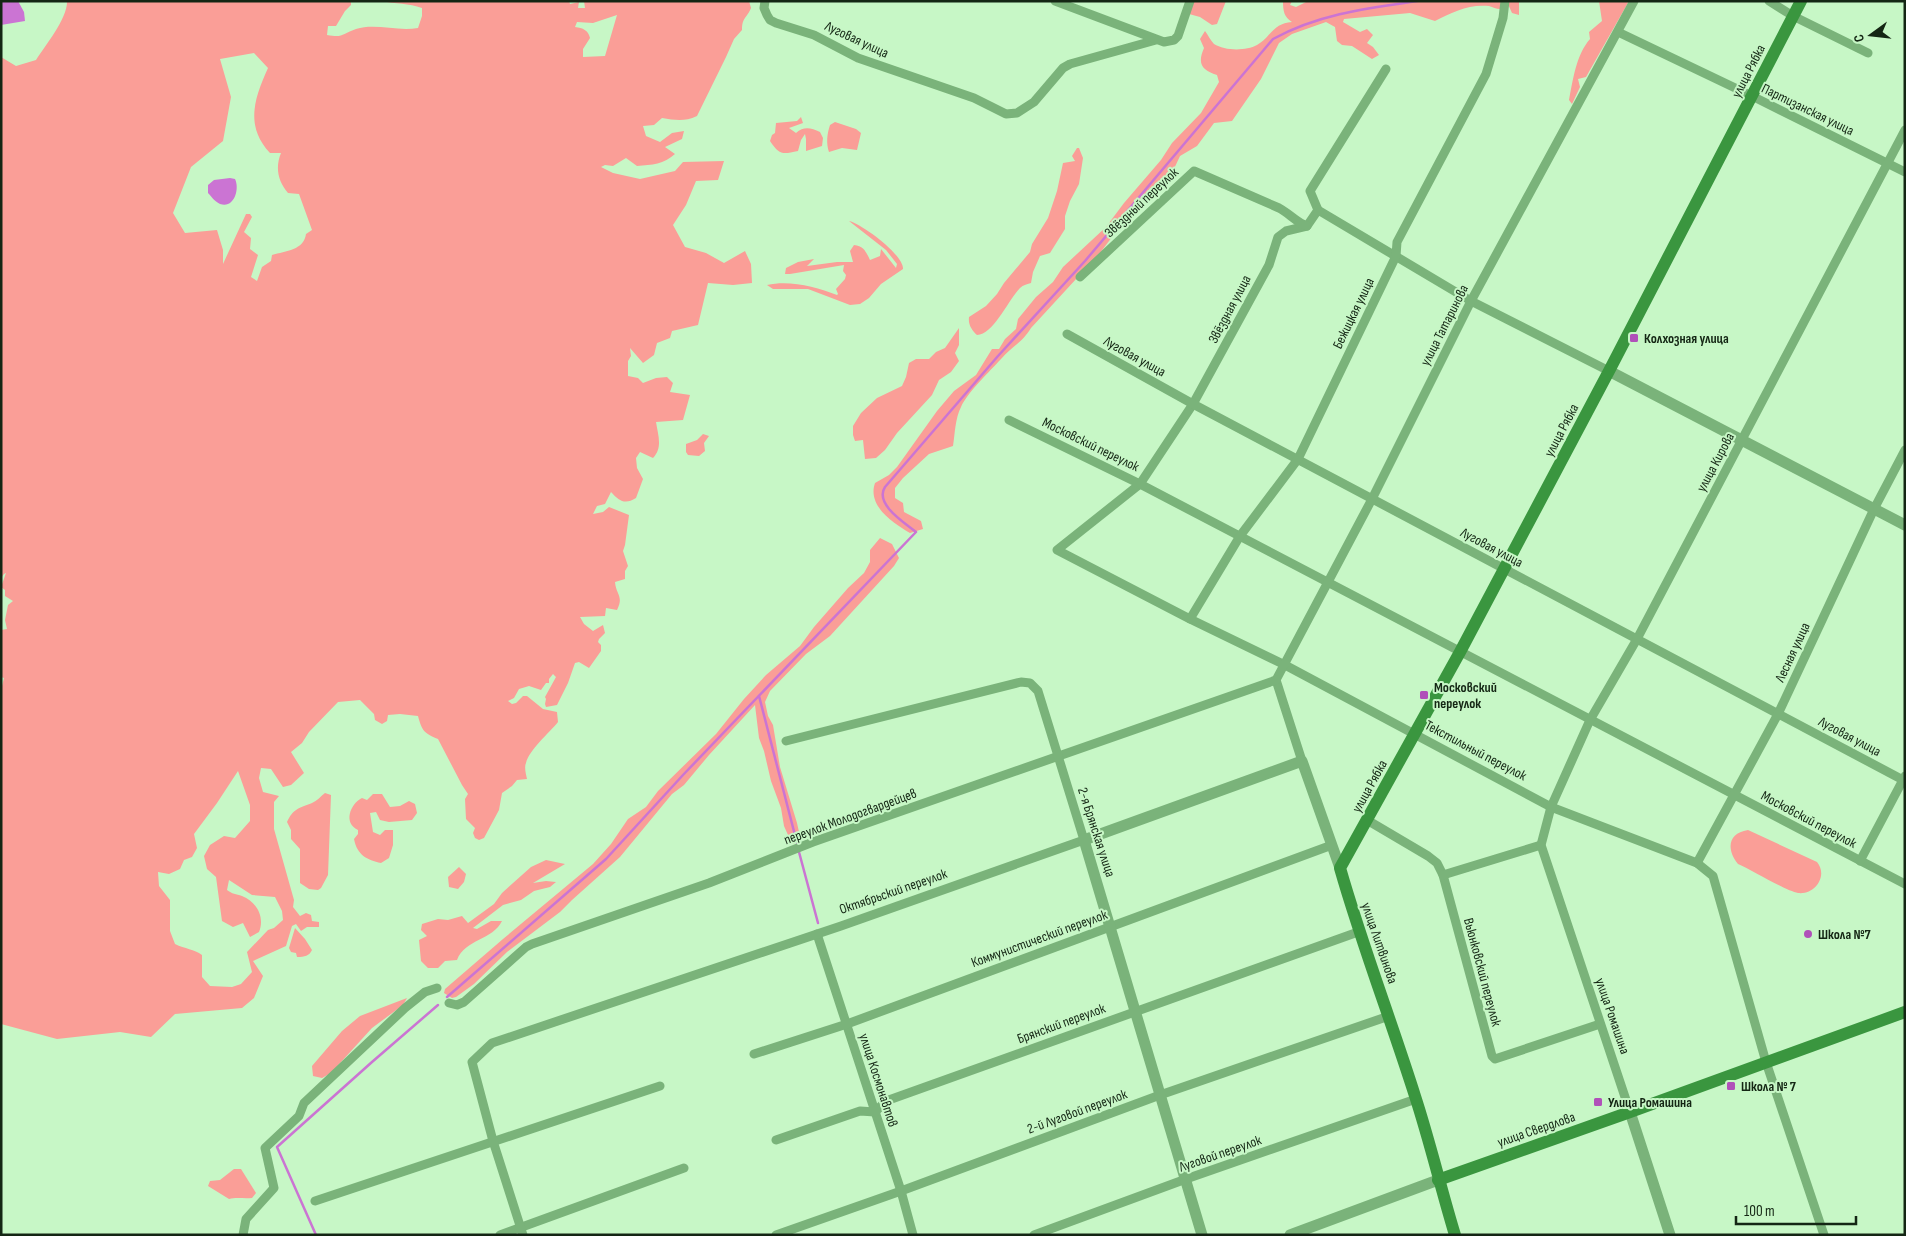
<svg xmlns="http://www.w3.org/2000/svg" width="1906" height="1236" viewBox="0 0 1906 1236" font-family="'Sofia Sans Condensed',sans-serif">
<rect width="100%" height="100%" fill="#c7f7c6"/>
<g fill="#fa9e97" fill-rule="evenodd">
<path d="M67,1H351V5L345,11L336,26H328L327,35C344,38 341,34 356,29C376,23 398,32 418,28L422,16V8C409,3 395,4 382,1H569L570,4L579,2L578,8H585L584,1H749L751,8C747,18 742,17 742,30L734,39L726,57L697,116C684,122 675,120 662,118L654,125L643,126L646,136L660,142L672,133L684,131L682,139L665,147L675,154C664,164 652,165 637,166L626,158L613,166L605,165L601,167L613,173L640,179L675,171L683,162L724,161L718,180L696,181L686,205L673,225L685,247L706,253L724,263L745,251L751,264L752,283L733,285L708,283L698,325L672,331L670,338L657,343L654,355L643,363L630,348L631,356L628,361V376L638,378L643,383L656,378L667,377L673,383L670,392L690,395L683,420L656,422C658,435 663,448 653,458L640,452L636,458L637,468L643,479L636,498C625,505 619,501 611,492L605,504L597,506L593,514L603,512L609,507L629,515L625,545L623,551L628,566L625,571V579L615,582C616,595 624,596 617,610L606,608L605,616L580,617L584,624L593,631L603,625L605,633L599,639L598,642L601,645V651L589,668L579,662L575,663L568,683L557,705L546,707L545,704L546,699L545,697L556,677L553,674L549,679V683H546L541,690L529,686L519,689L514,698L508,701L512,704L516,703L523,696H527L543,709L557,712L558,722C549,733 529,750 526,763C524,767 526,774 527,779L517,780L512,786L502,793L499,810L484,838L479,840L475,838L473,833L475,828L466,819L465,799L468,794L462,785L438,739C424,733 422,731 418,716L400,714L388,715L387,721L382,724L375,720L374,714L360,700L338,702L309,732L302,743L291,752L304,773L291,785L283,787L271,769L261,768L259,778L263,792L279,796L274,802V829L294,900L293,907L300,916L306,913L311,915L312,921L319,922V927H307L301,931L296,924L292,926L286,946L253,961L263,976L254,998L242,1008L175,1014L151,1037L120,1032L57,1039L1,1024V690L4,678L1,677V630L7,629L5,620L8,605L13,601L5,596V590L1,587L6,573L4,574L1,578V57L16,66L36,60C45,46 68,18 67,1ZM617,15L605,56L583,57V49L590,38C588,30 583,28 575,27L577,22L593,23ZM254,53L268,68C254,99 245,126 270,153H281C275,168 278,181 288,193L299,194L312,230L306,234C304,250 286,251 272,255L271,261L262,267L257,281L251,277L258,255L250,249L251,238L244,232L252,217L250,214H246L223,264V250L217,230L185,233L173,213L191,167L223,141L231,97L220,59ZM238,771L250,805V821L235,838L224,836L210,845L204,856L207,869L216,877L222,921L233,927L243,923L250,937L259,932C265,917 257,902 242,896C236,894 232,894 227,890L229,880L252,895L275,897L282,911L283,920L274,928L268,930L247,952L252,972L241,984L232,987L210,986L202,977V955C194,949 185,949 175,944L170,931V900L159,886L158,872L169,874L180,869L184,860L192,857L197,848L194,834L217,803Z"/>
<polygon points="1188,1 1226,1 1217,24 1212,25 1200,17 1189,14"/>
<path d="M1283,1H1292L1290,5L1296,7L1308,1H1519V15L1512,13L1508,4L1500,9C1496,9 1493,7 1489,6C1468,4 1453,12 1435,21L1410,13L1344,19L1343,22L1360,32L1367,29L1373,35L1367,43L1373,47L1379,55L1372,59L1352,46L1342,45L1337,41L1335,27L1326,22L1292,34L1279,43L1261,79L1232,121L1214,123L1197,146L1180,156L1173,171L1159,185L1149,199L1118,229L1100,253L1031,328C1022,343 1011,347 1001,359C990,371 967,393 961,407C955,419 955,433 953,446L929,454L903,478L895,488V498L903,503L904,512L921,521L923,529L910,533C893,523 867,506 875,483L889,475L897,467L937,411L954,391L976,375L992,349H999L1005,339L1016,329L1018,319L1036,297L1053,282L1063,267L1106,227L1124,203L1161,160L1172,143L1201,113L1219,82L1217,75C1202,70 1197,64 1204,48L1200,39L1205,31C1208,35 1211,41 1214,44C1225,51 1246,51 1257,45C1270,38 1273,23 1292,22C1284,17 1283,11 1283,1Z"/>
<path d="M1599,1H1629L1586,77L1578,79L1580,87L1572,104L1569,100C1573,80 1576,55 1590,39L1589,32L1602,21Z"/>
<path d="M801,117L803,123L789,128L796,133C804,126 811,128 820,132L823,138L822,146L806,151V139L805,134L801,140L798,151C783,154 780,156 770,141L772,135L775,133L776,123L797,121Z"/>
<path d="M835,122L856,129L861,133L857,150L842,148L829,152C826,143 827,134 830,125Z"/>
<path d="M1077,148H1079L1083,158L1079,184L1070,201L1065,216V229L1050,253L1040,256L1033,272L1031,283C1028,284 1023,285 1020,288C1008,300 994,334 977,335C972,330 968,325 969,317L986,306L997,294L1004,283L1030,252L1032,244L1048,218L1057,191L1063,163L1075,161L1072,156Z"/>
<path d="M849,221C862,224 904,255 903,269L881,284L869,298L860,304L850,305L808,289H773L767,285C790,280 816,287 837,295L838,294L836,289L845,279L846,275L843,271L844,265L790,274H785L786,268L798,262L814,259L807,266L837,262H853L850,251L854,245C864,246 866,252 870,260L880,256L881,249L896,268L897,264L886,250Z"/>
<polygon points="959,328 959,345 955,353 959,361 951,372 939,380 932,395 897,433 885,450 876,458 865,459 863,440 855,441 853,435 853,426 861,413 877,398 902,386 906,377 909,363 916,359 929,359 936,352 945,348"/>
<polygon points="703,434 709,436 704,443 705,451 699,456 688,455 686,452 686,444 697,440"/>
<polygon points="880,538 892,544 899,558 894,566 830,636 806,654 770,691 765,702 768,716 773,725 780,767 797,823 801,841 792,844 784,826 781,808 771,781 764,751 759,738 755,705 709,755 684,785 672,794 620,857 572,900 560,912 507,952 474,984 456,997 452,998 444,993 445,989 503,939 593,864 611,844 628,819 646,807 658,791 716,734 744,699 766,675 800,646 814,627 848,588 864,573 870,562 870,550"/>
<path d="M325,793L331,795L328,875L321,888L318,890L309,889L300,883V849L291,839V830L287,822C293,809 299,808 312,803C317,801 321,796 325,793Z"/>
<path d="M373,794H382L390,807L400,806L409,801L415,804L417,813L412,820L389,822L380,820L376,812L370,813L373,832L380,835L385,830H393V845L389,858L381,863C367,860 357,855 354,839L358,834V830C343,823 350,804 362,798L367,800Z"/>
<path d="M1748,830L1817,862C1828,875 1816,895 1798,893C1786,891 1752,870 1738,864C1726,849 1728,833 1748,830Z"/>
<path d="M546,860L565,864L533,883L546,881L556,882L550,887L534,891L521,900L503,905L473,928L477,929L491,921H502C493,940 465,939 457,960L445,961L438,968H428L421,961L419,940L427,936L421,930L422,924L438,919L448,920L462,916L468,923L494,904L502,893L531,867Z"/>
<polygon points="459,867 466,874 464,882 458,889 449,887 448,877"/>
<path d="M295,928L305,939L312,950C309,956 305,957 297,957L296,953L291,952L289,948Z"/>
<polygon points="407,998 403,1005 372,1028 331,1073 322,1078 313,1076 312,1066 342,1031 360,1016"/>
<path d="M234,1169H241L256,1193L252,1198C244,1199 237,1197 229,1199L208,1186L210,1181L220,1180Z"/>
</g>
<g fill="#cb74d3">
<polygon points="1,1 18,1 24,12 25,21 1,25"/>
<path d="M230,178L235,179C240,189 234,209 220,204C214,201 212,197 208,193V185L214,180Z"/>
</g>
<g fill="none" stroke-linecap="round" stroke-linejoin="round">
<g stroke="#cb74d3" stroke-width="2.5">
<polyline points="759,696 797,843"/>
<polyline points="799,852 818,923"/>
<path d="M447,997L606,859L683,775L916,532C905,523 874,504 885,487L998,356L1085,261L1273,39C1318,14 1368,8 1417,1"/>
<polyline points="316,1235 277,1147 372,1062 438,1005"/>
</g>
<g stroke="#7ab37a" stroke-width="9">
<polyline points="765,1 764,8 767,15 770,20 776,23 814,35 858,58 974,98 1006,114 1017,113 1034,102 1063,68 1070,64 1156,40"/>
<polyline points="1055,1 1164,42 1174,40 1178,36 1190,1"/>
<polyline points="1769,1 1793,16 1868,53"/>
<polyline points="1618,32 1752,96 1905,172"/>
<polyline points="1386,69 1310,191 1318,210 1307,226 1286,231 1278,237 1269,265 1193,404 1140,484 1057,550 1190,619 1285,665 1551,807 1697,863 1713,876 1766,1062 1824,1235"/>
<polyline points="1318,210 1471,301 1609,371"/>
<path d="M1080,277L1194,171L1279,208C1289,213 1297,223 1307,226"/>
<polyline points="1067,334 1193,404 1905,781"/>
<polyline points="1009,420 1140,484 1905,884"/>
<polyline points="1190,619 1240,536 1298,459 1396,256 1397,242 1486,74 1503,18 1505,1"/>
<polyline points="1302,761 1276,680 1372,499 1471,301 1634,1"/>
<polyline points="1367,820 1428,856 1437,863 1443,875 1492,1056 1495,1059 1600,1024"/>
<polyline points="1860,861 1905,776"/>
<polyline points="1697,863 1778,714 1874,509 1905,450"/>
<polyline points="1443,875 1541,845"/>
<polyline points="817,934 901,1191 913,1235"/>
<polyline points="449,1003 457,1005 464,1002 526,947 532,944 709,883 813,842 1276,680"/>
<polyline points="754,1054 847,1024 1332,845"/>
<polyline points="1630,1112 1541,845 1551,807 1590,720 1637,639 1905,130"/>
<polyline points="776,1140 860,1111 875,1112 886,1101 1358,932"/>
<polyline points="315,1201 660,1086"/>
<polyline points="243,1235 246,1219 274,1188 265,1148 299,1116 304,1103 405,1008 425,992 437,988"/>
<polyline points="500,1235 684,1168"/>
<polyline points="523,1235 493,1141 472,1062 492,1043 841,926 1084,840 1038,691 1030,683 1021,682 786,741"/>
<polyline points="776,1235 901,1191 1160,1095 1389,1016"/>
<polyline points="1034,1235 1186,1179 1416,1099"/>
</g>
<g stroke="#7ab37a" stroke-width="11">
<polyline points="1609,371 1905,525"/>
<polyline points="1630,1112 1670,1235"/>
<polyline points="1202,1235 1084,840 1302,761 1340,868"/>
<polyline points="1290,1235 1438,1180"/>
</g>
<g stroke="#3a963f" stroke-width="12">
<polyline points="1438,1180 1630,1112 1905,1012"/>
<path d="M1455,1235C1441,1189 1430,1142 1415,1096C1391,1020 1362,945 1340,868L1460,652L1609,371L1801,1"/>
</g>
</g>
<g fill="#b051b9" stroke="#c7f7c6" stroke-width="2">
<rect x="1629" y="333" width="10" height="10" rx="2.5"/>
<rect x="1419" y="690" width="10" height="10" rx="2.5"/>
<circle cx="1808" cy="934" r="5"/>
<rect x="1726" y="1081" width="10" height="10" rx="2.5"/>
<rect x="1593" y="1097" width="10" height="10" rx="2.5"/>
</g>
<g text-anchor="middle" stroke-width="4" stroke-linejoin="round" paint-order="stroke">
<g font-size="14" fill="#142614" stroke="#c7f7c6">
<text transform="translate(857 39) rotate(25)" y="5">Луговая улица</text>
<text transform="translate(1748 71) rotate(-63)" y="5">улица Рябка</text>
<text transform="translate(1808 109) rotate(26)" y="5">Партизанская улица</text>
<text transform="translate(1141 202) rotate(-43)" y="5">Звёздный переулок</text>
<text transform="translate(1229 309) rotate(-62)" y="5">Звёздная улица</text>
<text transform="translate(1353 313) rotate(-64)" y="5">Бежицкая улица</text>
<text transform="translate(1444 325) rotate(-63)" y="5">улица Татаринова</text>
<text transform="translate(1135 356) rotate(29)" y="5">Луговая улица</text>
<text transform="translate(1561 430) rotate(-62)" y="5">улица Рябка</text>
<text transform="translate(1091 444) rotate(26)" y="5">Московский переулок</text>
<text transform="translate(1715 462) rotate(-62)" y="5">улица Кирова</text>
<text transform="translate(1492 547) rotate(28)" y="5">Луговая улица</text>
<text transform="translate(1792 652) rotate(-65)" y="5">Лесная улица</text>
<text transform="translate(1850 736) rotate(28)" y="5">Луговая улица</text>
<text transform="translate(1476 750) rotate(28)" y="5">Текстильный переулок</text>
<text transform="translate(1369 786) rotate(-61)" y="5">улица Рябка</text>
<text transform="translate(850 816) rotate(-20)" y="5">переулок Молодогвардейцев</text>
<text transform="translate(1809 819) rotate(28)" y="5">Московский переулок</text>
<text transform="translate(1097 832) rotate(72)" y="5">2-я Брянская улица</text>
<text transform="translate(893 891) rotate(-19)" y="5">Октябрьский переулок</text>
<text transform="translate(1039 938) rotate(-20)" y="5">Коммунистический переулок</text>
<text transform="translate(1380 943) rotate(71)" y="5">улица Литвинова</text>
<text transform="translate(1483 972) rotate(75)" y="5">Вьюнковский переулок</text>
<text transform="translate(1613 1016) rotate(71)" y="5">улица Ромашина</text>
<text transform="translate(1061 1023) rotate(-20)" y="5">Брянский переулок</text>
<text transform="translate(879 1080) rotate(72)" y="5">улица Космонавтов</text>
<text transform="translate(1077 1111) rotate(-20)" y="5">2-й Луговой переулок</text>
<text transform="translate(1536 1129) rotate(-19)" y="5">улица Свердлова</text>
<text transform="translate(1220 1153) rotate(-19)" y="5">Луговой переулок</text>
</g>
<g font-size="14" font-weight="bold" fill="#142614" stroke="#c7f7c6" text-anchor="start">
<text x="1644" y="343">Колхозная улица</text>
<text x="1434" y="692">Московский<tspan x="1434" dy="16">переулок</tspan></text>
<text x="1818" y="939">Школа №7</text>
<text x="1741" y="1091">Школа № 7</text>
<text x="1608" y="1107">Улица Ромашина</text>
</g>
</g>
<rect width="1906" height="1236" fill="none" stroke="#142614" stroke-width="5"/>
<g transform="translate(1871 35) rotate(255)" stroke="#c7f7c6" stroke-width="4" paint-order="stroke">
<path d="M0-4L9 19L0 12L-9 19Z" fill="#142614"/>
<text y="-8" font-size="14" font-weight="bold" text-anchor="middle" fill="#142614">С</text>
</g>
<path d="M1736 1216v8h120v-8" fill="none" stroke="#142614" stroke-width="2.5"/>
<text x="1744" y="1216" font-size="15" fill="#142614" stroke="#c7f7c6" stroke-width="4" paint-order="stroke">100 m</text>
</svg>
